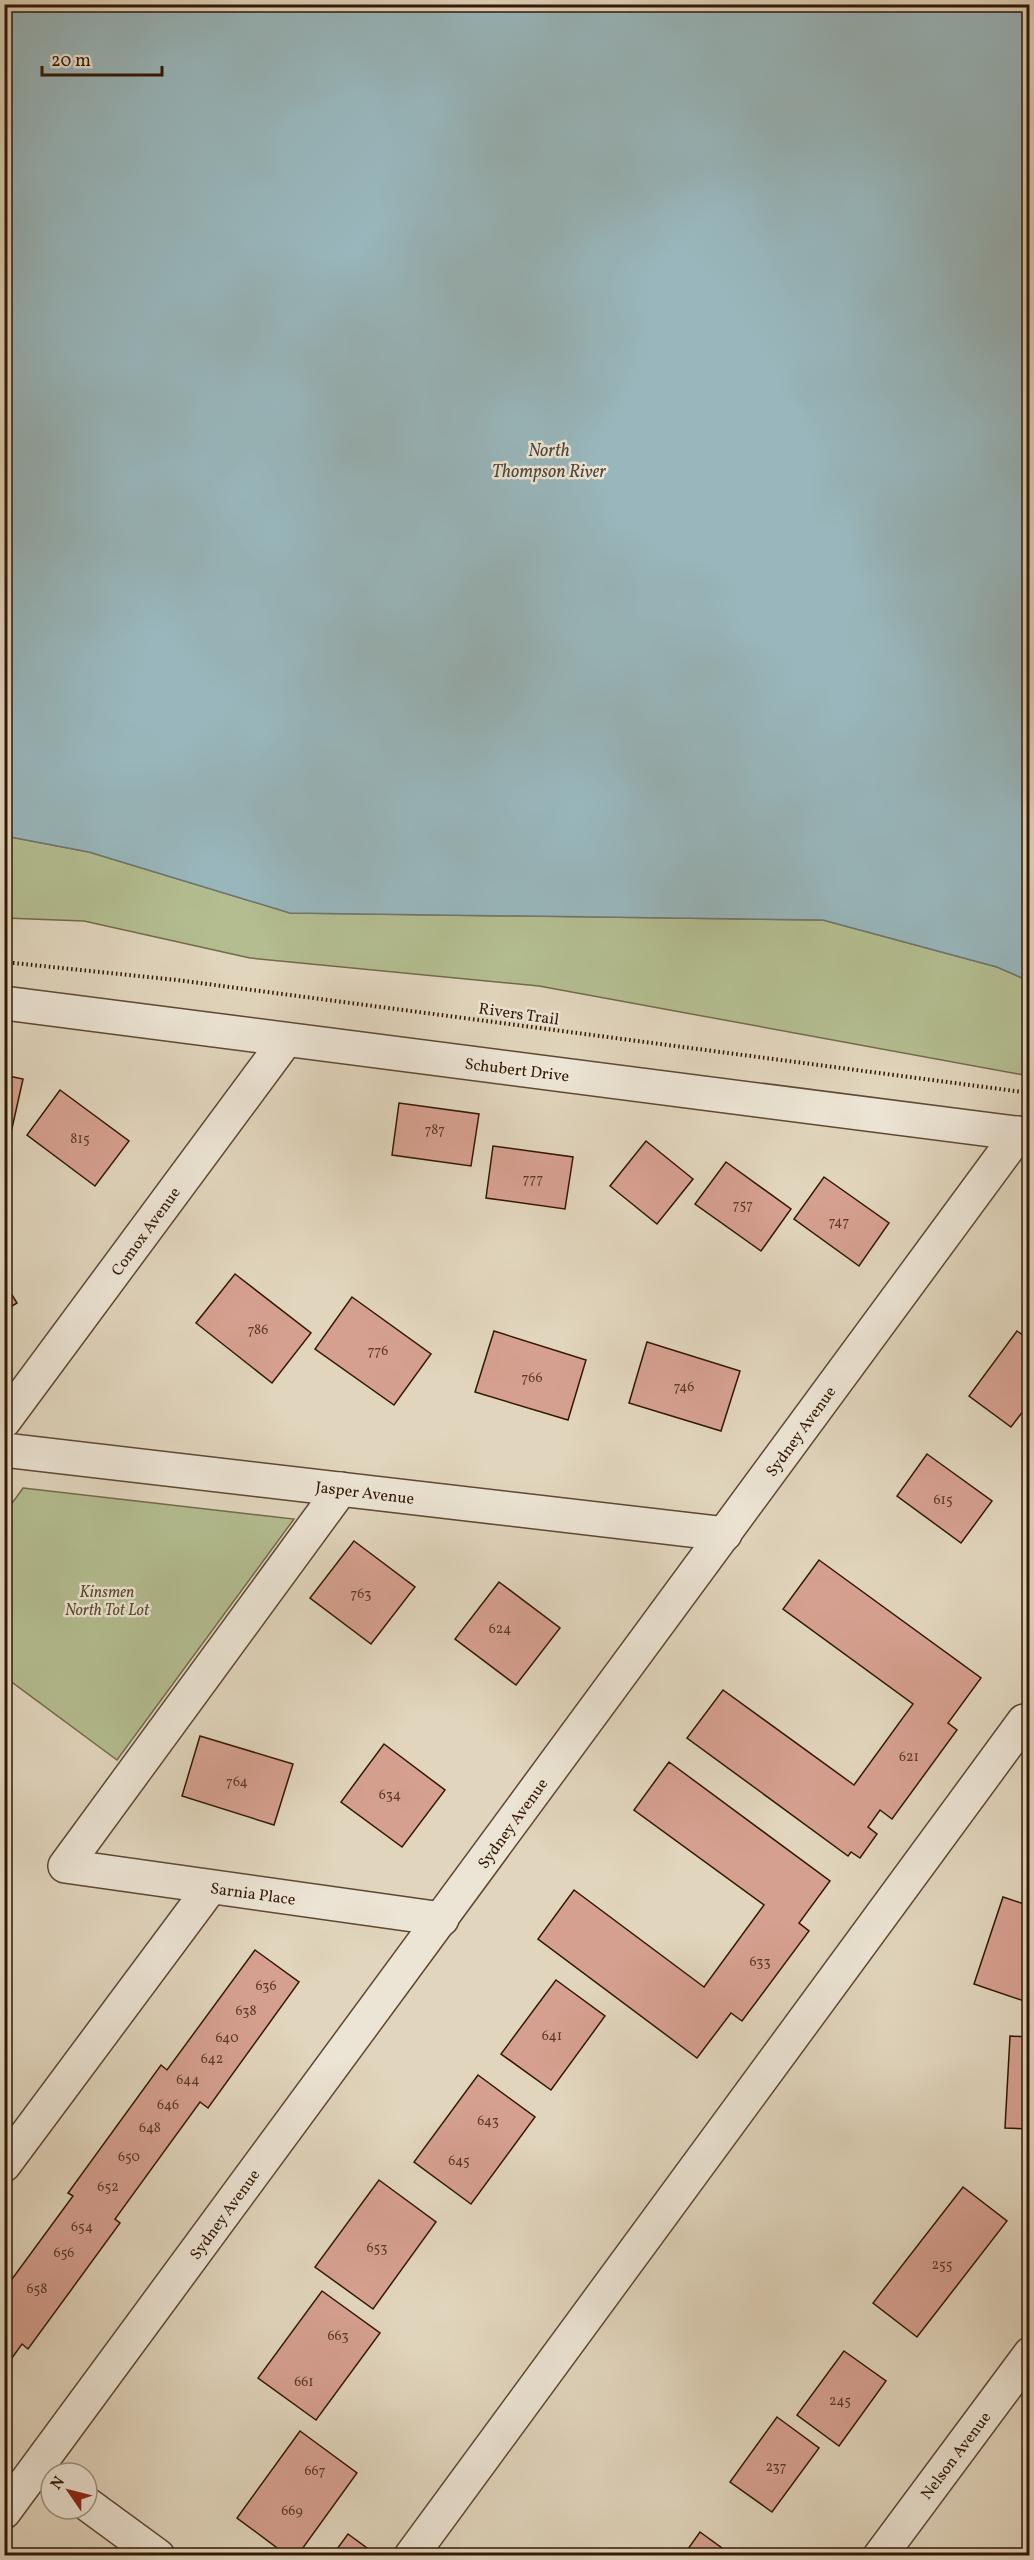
<svg xmlns="http://www.w3.org/2000/svg" width="1034" height="2560" viewBox="0 0 1034 2560" font-family="Vollkorn,serif">
<rect width="100%" height="100%" fill="#e1d5bd"/>
<filter id="stains"><feTurbulence type="fractalNoise" baseFrequency=".00333" numOctaves="4"/><feColorMatrix values="0 0 0 0 .2 0 0 0 0 .09 0 0 0 0 .02 0 0 0 .5 -.17"/></filter>
<radialGradient id="worn" r=".72"><stop offset=".6" stop-color="#630" stop-opacity="0"/><stop offset="1" stop-color="#630" stop-opacity=".3"/></radialGradient>
<g fill="#b3bd90" stroke="#736a4a" stroke-width="1.5">
<polygon points="5,836 89,852 290,913 823,920 997,967 1029,981 1029,1076 539,986 250,958 84,921 5,918"/>
<polygon points="23,1488 294,1519 117,1760 5,1677 5,1513"/>
</g>
<polygon fill="#98b6bb" stroke="#707771" stroke-width="1.5" points="4,5 1029,5 1029,981 997,967 823,920 290,913 89,852 5,836"/>
<g fill="#d6a090" stroke="#331803" stroke-width="1.5">
<polygon points="4,1075 23,1079 11,1133 4,1132"/>
<polygon points="60,1090 129,1141 95,1186 27,1135"/>
<polygon points="399,1103 479,1114 471,1166 392,1155"/>
<polygon points="646,1141 693,1179 657,1224 610,1186"/>
<polygon points="493,1146 573,1157 565,1209 486,1198"/>
<polygon points="726,1162 791,1209 761,1251 695,1204"/>
<polygon points="824,1177 889,1223 859,1266 794,1219"/>
<polygon points="235,1274 311,1333 272,1383 196,1323"/>
<polygon points="4,1282 17,1303 4,1311"/>
<polygon points="352,1297 431,1354 394,1405 315,1349"/>
<polygon points="494,1331 586,1360 568,1420 475,1392"/>
<polygon points="1017,1331 1030,1340 1030,1402 1011,1427 969,1396"/>
<polygon points="647,1342 740,1371 721,1431 629,1403"/>
<polygon points="927,1454 992,1501 961,1543 897,1496"/>
<polygon points="354,1541 415,1587 371,1644 310,1598"/>
<polygon points="819,1560 981,1678 948,1723 957,1730 892,1819 880,1810 868,1827 877,1834 860,1858 851,1852 848,1856 687,1738 723,1690 854,1785 913,1704 783,1609"/>
<polygon points="499,1582 560,1628 516,1685 455,1639"/>
<polygon points="200,1736 293,1764 274,1825 182,1796"/>
<polygon points="384,1744 445,1790 402,1847 341,1802"/>
<polygon points="669,1762 830,1881 799,1923 809,1931 742,2021 731,2013 697,2058 538,1939 574,1890 704,1987 764,1905 634,1810"/>
<polygon points="1003,1897 1030,1906 1030,2003 974,1984"/>
<polygon points="255,1950 299,1982 208,2108 200,2102 115,2219 120,2223 28,2349 22,2344 4,2369 4,2290 73,2196 68,2193 161,2065 167,2070"/>
<polygon points="556,1980 605,2016 551,2090 501,2054"/>
<polygon points="1010,2036 1030,2037 1030,2129 1005,2128"/>
<polygon points="478,2075 535,2117 471,2204 414,2162"/>
<polygon points="379,2180 436,2222 373,2309 315,2267"/>
<polygon points="963,2187 1007,2221 917,2337 873,2303"/>
<polygon points="322,2291 380,2333 316,2420 258,2378"/>
<polygon points="844,2351 886,2381 839,2446 797,2415"/>
<polygon points="777,2417 819,2448 772,2512 730,2482"/>
<polygon points="300,2431 357,2473 297,2556 288,2556 237,2518"/>
<polygon points="700,2532 733,2556 683,2556"/>
<polygon points="348,2534 378,2556 332,2556"/>
</g>
<g fill="none" stroke-linecap="round" stroke-linejoin="round">
<g stroke="#5e4732" stroke-width="36">
<g id="minor">
<polyline points="4,1003 1030,1135"/>
<polyline points="4,1421 286,1040"/>
<polyline points="4,1450 725,1534"/>
<polyline points="341,1489 65,1866 442,1919"/>
<polyline points="4,2165 210,1888"/>
<polyline points="87,2504 158,2556"/>
<polyline points="4,2512 1019,1133"/>
<polyline points="411,2556 1024,1721"/>
<polyline points="880,2556 1030,2354"/>
</g>
</g>
<polyline stroke="#331803" stroke-width="4" stroke-dasharray="1.5 3" stroke-linecap="butt" points="4,962 177,980 1030,1093"/>
<use href="#minor" stroke="#ece4d4" stroke-width="33"/>
</g>
<g text-anchor="middle" stroke-width="5" stroke-linejoin="round" paint-order="stroke">
<g font-size="14" fill="#5c3a26">
<text x="435" y="1134">787</text>
<text x="80" y="1143">815</text>
<text x="533" y="1183">777</text>
<text x="743" y="1209">757</text>
<text x="839" y="1226">747</text>
<text x="258" y="1334">786</text>
<text x="378" y="1355">776</text>
<text x="532" y="1382">766</text>
<text x="684" y="1391">746</text>
<text x="943" y="1504">615</text>
<text x="361" y="1598">763</text>
<text x="500" y="1633">624</text>
<text x="909" y="1761">621</text>
<text x="237" y="1786">764</text>
<text x="390" y="1799">634</text>
<text x="760" y="1966">633</text>
<text x="266" y="1990">636</text>
<text x="246" y="2015">638</text>
<text x="552" y="2040">641</text>
<text x="227" y="2042">640</text>
<text x="212" y="2063">642</text>
<text x="188" y="2084">644</text>
<text x="168" y="2109">646</text>
<text x="488" y="2125">643</text>
<text x="150" y="2132">648</text>
<text x="129" y="2161">650</text>
<text x="459" y="2165">645</text>
<text x="108" y="2191">652</text>
<text x="82" y="2231">654</text>
<text x="377" y="2252">653</text>
<text x="64" y="2257">656</text>
<text x="942" y="2269">255</text>
<text x="37" y="2293">658</text>
<text x="338" y="2340">663</text>
<text x="304" y="2386">661</text>
<text x="840" y="2405">245</text>
<text x="776" y="2471">237</text>
<text x="315" y="2475">667</text>
<text x="292" y="2515">669</text>
</g>
<g font-size="16" fill="#331803" stroke="#ece4d4">
<text transform="translate(519 1013) rotate(8)" y="6">Rivers Trail</text>
<text transform="translate(517 1069) rotate(7)" y="6">Schubert Drive</text>
<text transform="translate(145 1231) rotate(-54)" y="6">Comox Avenue</text>
<text transform="translate(800 1431) rotate(-54)" y="6">Sydney Avenue</text>
<text transform="translate(365 1492) rotate(7)" y="6">Jasper Avenue</text>
<text transform="translate(512 1823) rotate(-54)" y="6">Sydney Avenue</text>
<text transform="translate(253 1893) rotate(8)" y="6">Sarnia Place</text>
<text transform="translate(224 2214) rotate(-54)" y="6">Sydney Avenue</text>
<text transform="translate(955 2455) rotate(-53)" y="6">Nelson Avenue</text>
</g>
<g font-size="16" font-style="italic" fill="#594a2d" stroke="#ece4d4">
<text x="107" y="1597">Kinsmen<tspan x="107" dy="18">North Tot Lot</tspan></text>
</g>
<g font-size="18" font-style="italic" fill="#51473a" stroke="#ece4d4">
<text x="549" y="456">North<tspan x="549" dy="21">Thompson River</tspan></text>
</g>
</g>
<rect width="1034" height="2560" fill="none" stroke="#e1d5bd" stroke-width="24"/>
<rect x="6" y="6" width="1022" height="2548" fill="none" stroke="#331803" stroke-width="3"/>
<rect x="12" y="12" width="1010" height="2536" fill="none" stroke="#331803" stroke-width="1.5"/>
<g transform="translate(69 2491) rotate(305)"><circle r="28" fill="#ece4d4" stroke="#a29280" stroke-width="1.5"/>
<path d="M0-4.5L10 22L0 15L-10 22Z" fill="#8f2418"/>
<text y="-9" font-size="16" font-weight="bold" text-anchor="middle" fill="#331803">N</text>
</g>
<path d="M42 66v9h120v-9" fill="none" stroke="#331803" stroke-width="3"/>
<text x="51" y="66" font-size="18" fill="#331803" stroke="#ece4d4" stroke-width="4.5" paint-order="stroke">20 m</text>
<rect width="100%" height="100%" filter="url(#stains)"/>
<rect width="100%" height="100%" fill="url(#worn)"/>
</svg>
